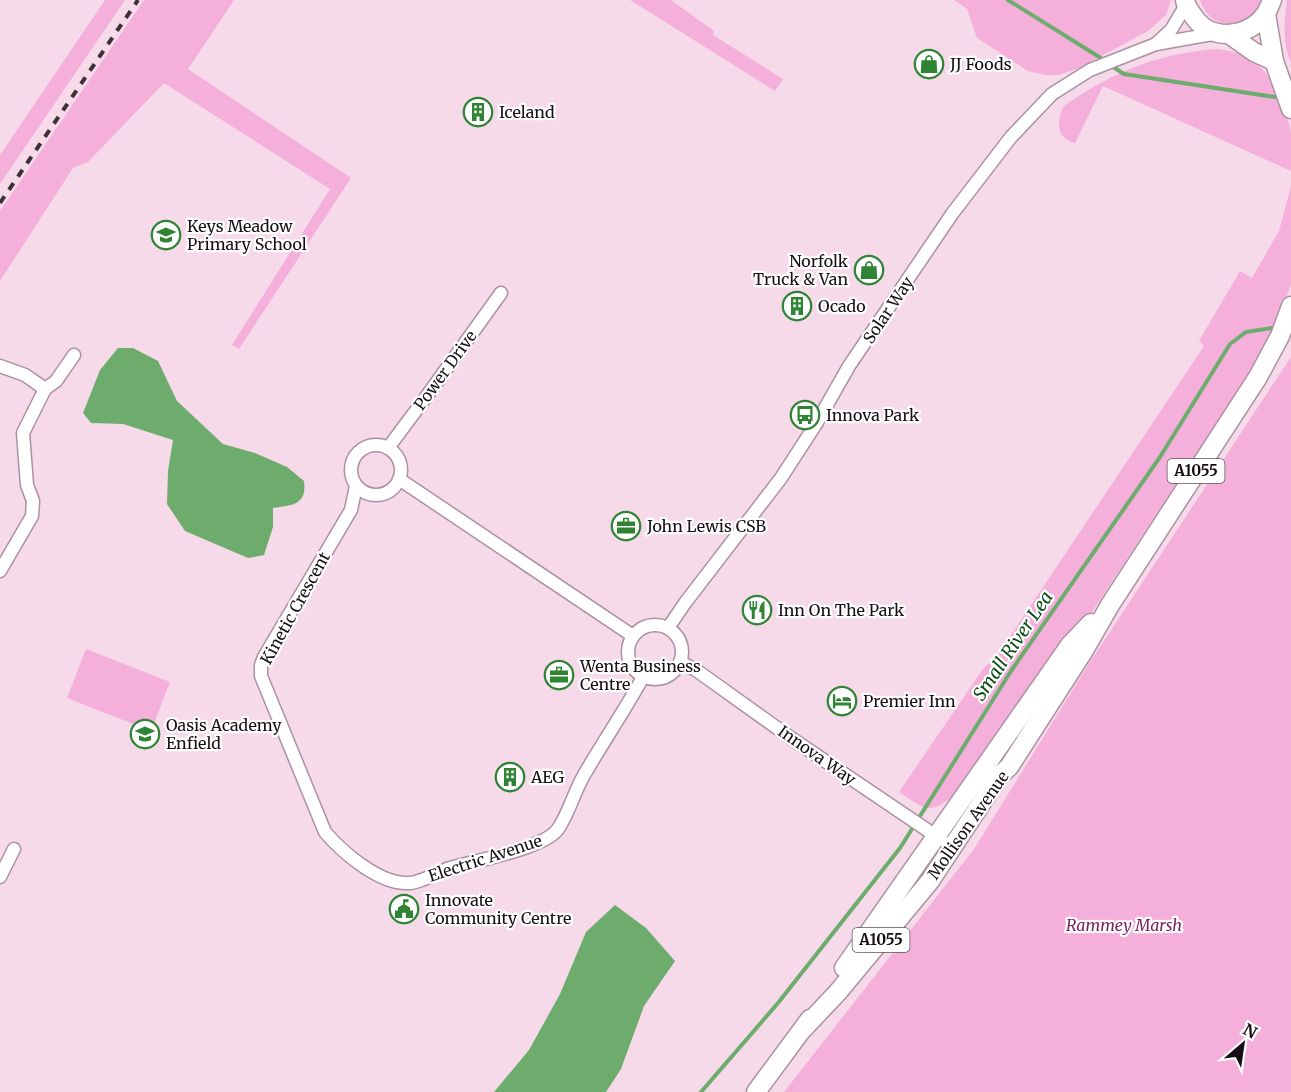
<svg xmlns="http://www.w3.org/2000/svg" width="1291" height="1092" viewBox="0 0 1291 1092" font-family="Merriweather,serif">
<rect width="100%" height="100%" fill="#f6daea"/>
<g fill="#f5afdb">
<polygon points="105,0 125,0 0,184 0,155"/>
<polygon points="144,0 234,0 188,69 351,178 239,349 232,345 330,189 164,83 88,162 73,168 0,281 0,211"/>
<polygon points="630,0 671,0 714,31 713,35 783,79 775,91"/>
<polygon points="954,0 1171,0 1166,15 1148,31 1079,68 1059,75 1045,75 1028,71 977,38 967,9"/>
<path d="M1200,0H1263C1250,30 1211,34 1200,0Z"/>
<path d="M1287,0H1291V63C1282,42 1284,22 1287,0Z"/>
<path d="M1218,49C1257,54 1271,73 1283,107C1286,116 1290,124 1291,134C1291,146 1291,159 1291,171L1103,86L1075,143C1056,139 1056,120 1064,106C1112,72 1159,53 1218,49Z"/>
<path d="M1291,186V284L1280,316L1264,351L1084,624L957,793C929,816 926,810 899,792L983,669L999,653L1204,346L1199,341L1240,271L1252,278L1279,231Z"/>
<polygon points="1291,357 1291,1092 784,1092 974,849 1090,662"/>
<polygon points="86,649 170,682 151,731 67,698"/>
</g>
<g fill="#6dac6d">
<path d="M118,348H133L158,361L177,401L223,444L255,453L287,467L304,481C307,505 293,505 273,508V527L264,555L248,558L185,531L167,504L168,471L173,440L123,424L91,423L83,413L100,370Z"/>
<polygon points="615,905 646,928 675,961 644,1006 621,1069 606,1092 494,1092 529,1050 560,994 586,932"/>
</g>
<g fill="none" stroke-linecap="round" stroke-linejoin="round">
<g stroke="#6dac6d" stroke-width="4">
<polyline points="1008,0 1104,60"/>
<polyline points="1110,65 1124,74 1281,98"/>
<polyline points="701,1092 778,1003 900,848 1011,671 1160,457 1230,344 1246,332 1278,327"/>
</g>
<g stroke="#ab91a1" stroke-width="15">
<g id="minor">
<polyline points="1156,44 1171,30 1186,5"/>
<polyline points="0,366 25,375 45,389"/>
<circle cx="376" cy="470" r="25"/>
<polyline points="388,448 429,393 501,293"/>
<polyline points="399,479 633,636"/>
<path d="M356,486L351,510L264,657L261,665V676L325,832C342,852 380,885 409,883C419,883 437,873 447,869C472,861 544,849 558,829C569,813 574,792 584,775C603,742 625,710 643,677"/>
<polyline points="0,571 32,516 33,501 27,485 23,433 45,389 56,381 74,355"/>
<circle cx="655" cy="652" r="27"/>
<polyline points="668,628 685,603 781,478 816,424 849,366 952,214 1011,137 1052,94 1090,70 1156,44 1218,33"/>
<polyline points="680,662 696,670 791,738 942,840"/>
<polyline points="0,877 14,849"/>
</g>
</g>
<g stroke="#ab91a1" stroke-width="21">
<g id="primary">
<path d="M1185,0C1186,7 1190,11 1194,17C1211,42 1250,38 1266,13C1269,9 1270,4 1272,0"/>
<polyline points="1266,14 1274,61 1291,109"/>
<polyline points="1230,35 1254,52 1274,61"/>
<polyline points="844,968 1070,645 1091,623"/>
<polyline points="804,1028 838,992 930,881 1000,775 1009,767 1083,652 1110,605 1258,377 1280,336 1291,306"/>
<polyline points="756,1092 810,1019"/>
</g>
</g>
<use href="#minor" stroke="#fff" stroke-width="12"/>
<use href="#primary" stroke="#fff" stroke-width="18"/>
<polyline stroke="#3d3037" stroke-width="4" stroke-dasharray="8 8" stroke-linecap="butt" points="0,203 138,0"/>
</g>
<defs>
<g id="shop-ring" transform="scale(1.5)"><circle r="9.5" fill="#fff" stroke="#2e8433" stroke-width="1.5"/><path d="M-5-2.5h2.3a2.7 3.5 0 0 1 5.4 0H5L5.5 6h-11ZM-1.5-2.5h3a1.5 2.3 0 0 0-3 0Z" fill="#2e8433"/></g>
<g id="building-ring" transform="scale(1.5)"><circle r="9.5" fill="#fff" stroke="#2e8433" stroke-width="1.5"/><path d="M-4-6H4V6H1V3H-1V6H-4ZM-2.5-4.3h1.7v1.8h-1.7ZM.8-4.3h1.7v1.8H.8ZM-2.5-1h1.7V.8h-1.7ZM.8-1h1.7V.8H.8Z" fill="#2e8433"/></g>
<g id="school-ring" transform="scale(1.5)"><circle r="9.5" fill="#fff" stroke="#2e8433" stroke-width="1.5"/><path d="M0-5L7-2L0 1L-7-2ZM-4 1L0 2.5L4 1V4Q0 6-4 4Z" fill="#2e8433"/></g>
<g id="bus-ring" transform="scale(1.5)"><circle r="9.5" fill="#fff" stroke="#2e8433" stroke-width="1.5"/><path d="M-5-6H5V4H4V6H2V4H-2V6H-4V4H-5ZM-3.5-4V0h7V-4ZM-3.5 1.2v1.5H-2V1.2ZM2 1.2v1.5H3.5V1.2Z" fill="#2e8433"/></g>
<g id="office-ring" transform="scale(1.5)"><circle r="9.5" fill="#fff" stroke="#2e8433" stroke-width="1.5"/><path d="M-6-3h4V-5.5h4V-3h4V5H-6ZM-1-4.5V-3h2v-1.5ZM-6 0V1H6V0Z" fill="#2e8433"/></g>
<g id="restaurant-ring" transform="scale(1.5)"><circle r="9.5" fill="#fff" stroke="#2e8433" stroke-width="1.5"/><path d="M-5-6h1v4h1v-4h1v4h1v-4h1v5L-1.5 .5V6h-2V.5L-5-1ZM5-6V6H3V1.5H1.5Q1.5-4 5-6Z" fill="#2e8433"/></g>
<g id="hotel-ring" transform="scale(1.5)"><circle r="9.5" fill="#fff" stroke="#2e8433" stroke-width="1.5"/><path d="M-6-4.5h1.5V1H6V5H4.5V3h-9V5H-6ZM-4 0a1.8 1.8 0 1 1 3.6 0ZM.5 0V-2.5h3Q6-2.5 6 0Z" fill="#2e8433"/></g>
<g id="civic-ring" transform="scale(1.5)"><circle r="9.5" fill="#fff" stroke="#2e8433" stroke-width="1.5"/><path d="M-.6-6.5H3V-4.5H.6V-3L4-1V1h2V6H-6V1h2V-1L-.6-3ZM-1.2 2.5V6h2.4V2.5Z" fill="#2e8433"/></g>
</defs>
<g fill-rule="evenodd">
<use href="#shop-ring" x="929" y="64"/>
<use href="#building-ring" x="478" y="112"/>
<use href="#school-ring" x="166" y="235"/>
<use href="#shop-ring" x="869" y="270"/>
<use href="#building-ring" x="797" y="306"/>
<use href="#bus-ring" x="805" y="415"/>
<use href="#office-ring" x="626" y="526"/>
<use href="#restaurant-ring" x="757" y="610"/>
<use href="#office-ring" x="559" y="675"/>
<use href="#hotel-ring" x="842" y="701"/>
<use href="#school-ring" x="145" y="734"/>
<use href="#building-ring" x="510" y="777"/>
<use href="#civic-ring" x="404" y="909"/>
</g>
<g text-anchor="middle" stroke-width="4.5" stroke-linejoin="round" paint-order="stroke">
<g fill="#fff" stroke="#5d565a" stroke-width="1.5">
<rect x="1167.5" y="459" width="57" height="24" rx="4.5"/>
<rect x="852.5" y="928" width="57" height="24" rx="4.5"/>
</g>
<g font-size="15" font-weight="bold" fill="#170e13">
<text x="1196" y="476">A1055</text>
<text x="881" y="945">A1055</text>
</g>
<g font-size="16" fill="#170e13" stroke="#fff" text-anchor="start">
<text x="950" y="70">JJ Foods</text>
<text x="499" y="118">Iceland</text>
<text x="187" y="232">Keys Meadow<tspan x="187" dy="18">Primary School</tspan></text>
<text x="848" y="267" text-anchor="end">Norfolk<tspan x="848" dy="18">Truck &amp; Van</tspan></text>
<text x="818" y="312">Ocado</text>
<text x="826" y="421">Innova Park</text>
<text x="647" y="532">John Lewis CSB</text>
<text x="778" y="616">Inn On The Park</text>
<text x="580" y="672">Wenta Business<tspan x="580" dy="18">Centre</tspan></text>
<text x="863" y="707">Premier Inn</text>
<text x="166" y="731">Oasis Academy<tspan x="166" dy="18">Enfield</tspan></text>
<text x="531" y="783">AEG</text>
<text x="425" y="906">Innovate<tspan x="425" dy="18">Community Centre</tspan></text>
</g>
<g font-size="16" fill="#170e13" stroke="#fff">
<text transform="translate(888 310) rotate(-56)" y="6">Solar Way</text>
<text transform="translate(445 370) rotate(-54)" y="6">Power Drive</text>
<text transform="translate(295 608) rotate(-61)" y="6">Kinetic Crescent</text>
<text transform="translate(817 755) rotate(35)" y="6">Innova Way</text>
<text transform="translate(968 825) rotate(-55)" y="6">Mollison Avenue</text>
<text transform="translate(485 858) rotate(-18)" y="6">Electric Avenue</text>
</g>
<g font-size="16" font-style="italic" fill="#7a2060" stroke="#fff">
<text x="1124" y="931">Rammey Marsh</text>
</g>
<g font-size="18" font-style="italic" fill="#064d0f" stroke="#fff">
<text transform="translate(1013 646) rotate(-56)" y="6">Small River Lea</text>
</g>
</g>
<g transform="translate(1243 1044) rotate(29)" stroke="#ffffff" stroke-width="4.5" paint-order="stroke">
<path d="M0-4.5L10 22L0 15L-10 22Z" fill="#170e13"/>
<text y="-9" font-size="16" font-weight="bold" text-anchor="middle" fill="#170e13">N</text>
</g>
</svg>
